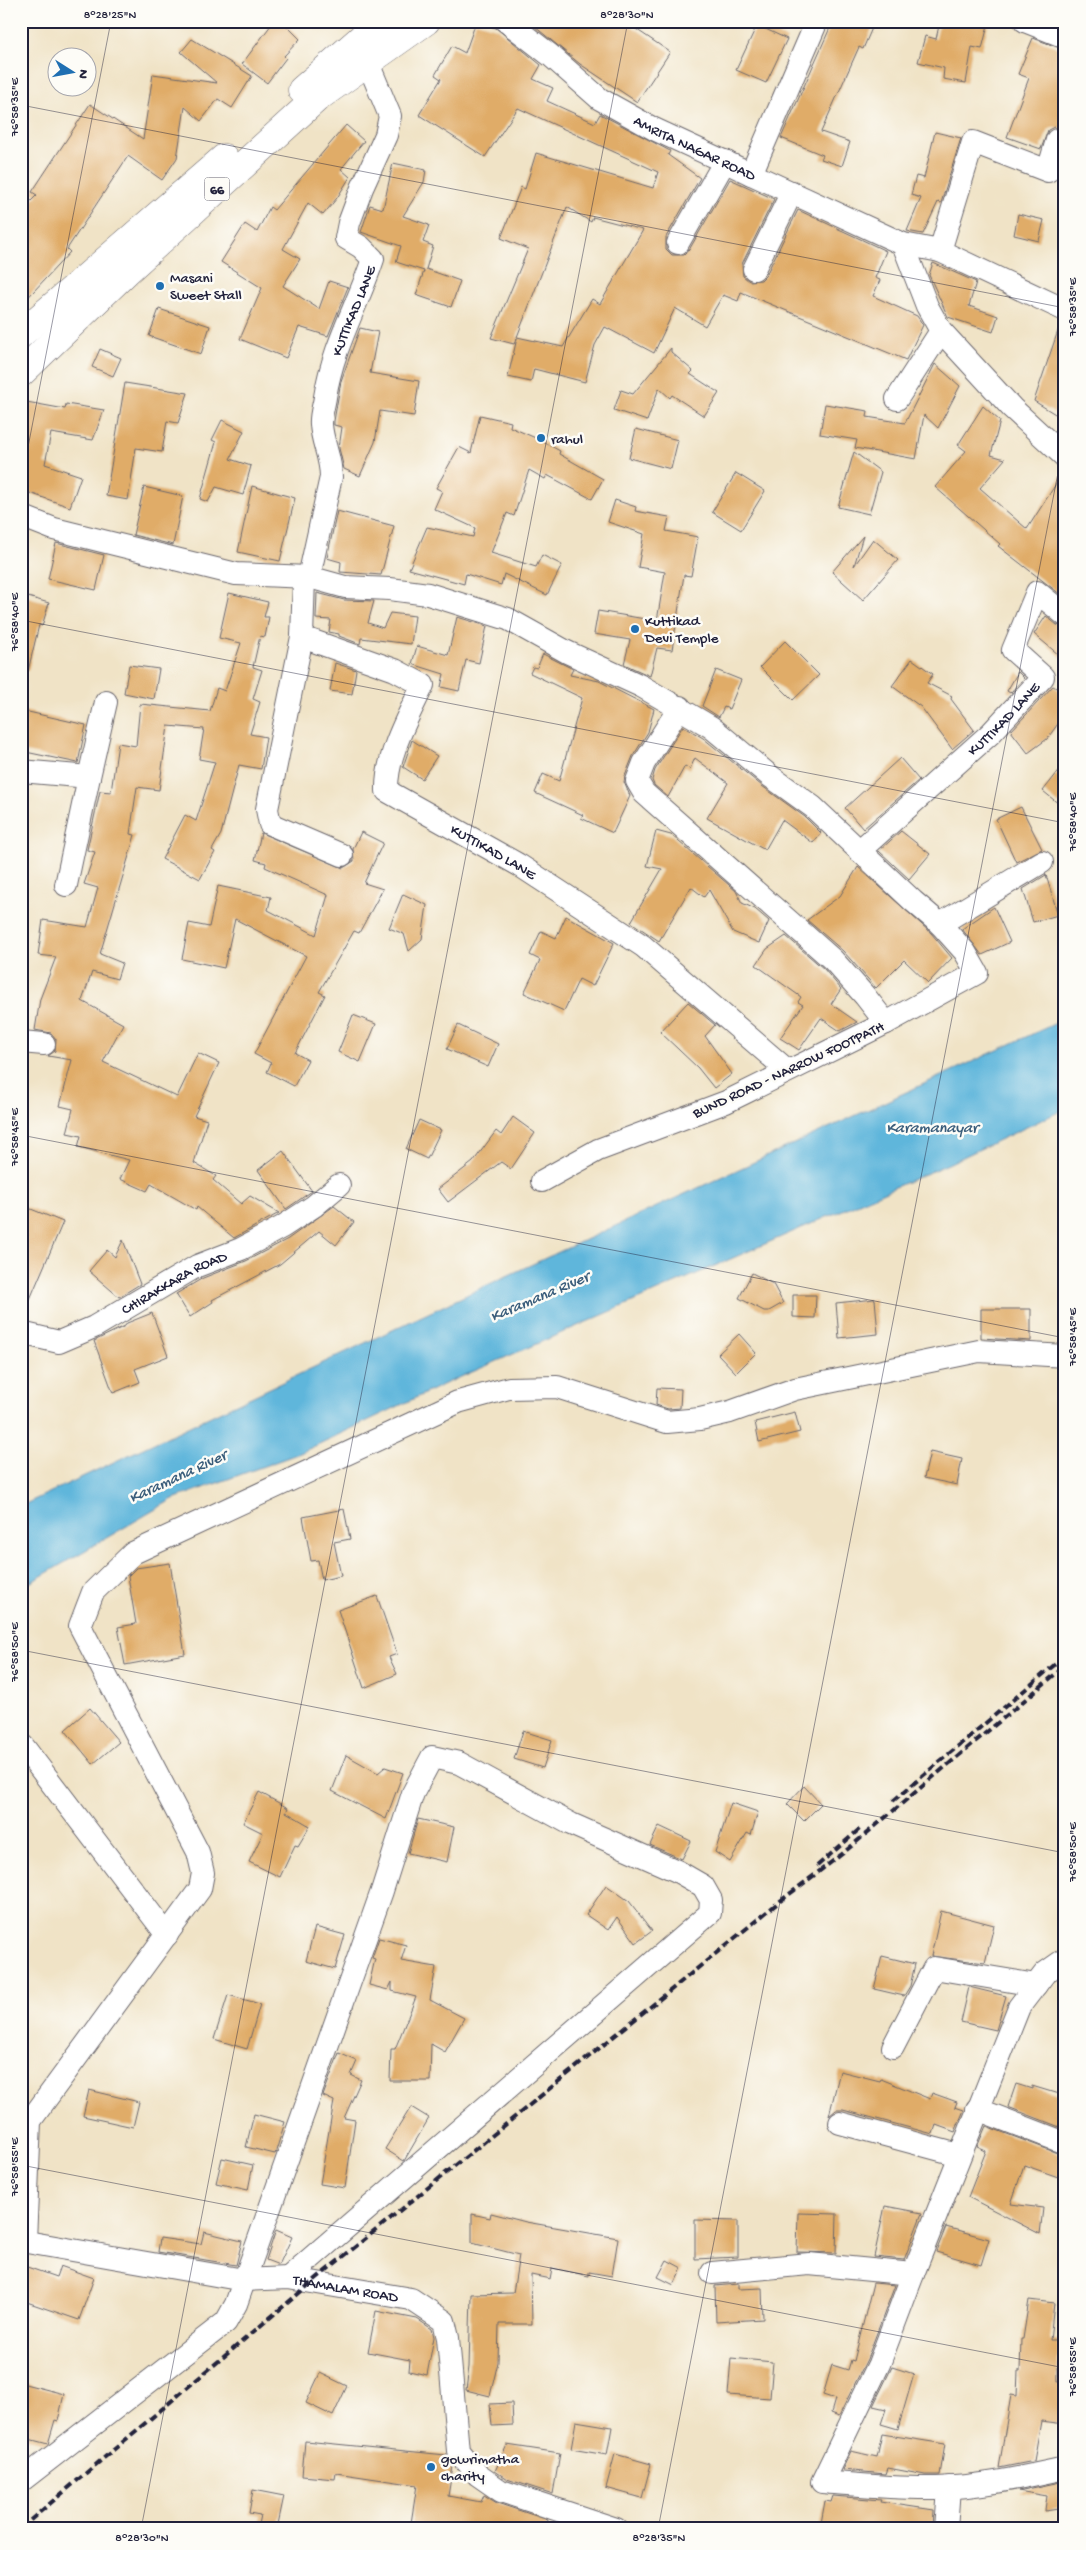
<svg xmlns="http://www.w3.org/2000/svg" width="1086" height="2550" viewBox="0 0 1086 2550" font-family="'Gochi Hand',sans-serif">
<rect width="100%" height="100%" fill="#fdfcf7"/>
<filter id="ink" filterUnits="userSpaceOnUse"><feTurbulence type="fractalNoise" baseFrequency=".02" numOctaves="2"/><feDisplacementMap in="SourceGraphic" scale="10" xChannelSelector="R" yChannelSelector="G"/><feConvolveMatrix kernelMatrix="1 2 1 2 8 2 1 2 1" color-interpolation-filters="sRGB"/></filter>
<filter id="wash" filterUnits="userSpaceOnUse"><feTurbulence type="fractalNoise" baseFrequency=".0096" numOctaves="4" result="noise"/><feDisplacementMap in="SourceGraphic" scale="20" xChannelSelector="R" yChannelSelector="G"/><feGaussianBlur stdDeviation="1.12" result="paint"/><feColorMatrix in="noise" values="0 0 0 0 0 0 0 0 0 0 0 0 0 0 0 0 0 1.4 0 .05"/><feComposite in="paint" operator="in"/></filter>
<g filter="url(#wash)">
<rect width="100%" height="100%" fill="#f0e3c6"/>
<polygon fill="#5fb6db" stroke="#406c8b" points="1065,1019 1065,1109 948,1164 447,1383 300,1453 173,1499 21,1588 21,1506 498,1280"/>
<g id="blocks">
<g fill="#e0ac68" fill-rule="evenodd">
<polygon points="274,21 282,21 300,39 284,56 286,58 267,83 242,64"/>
<polygon points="528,21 624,21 670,52 637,102 580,64"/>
<polygon points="833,21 875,21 863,49 859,47 821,132 850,142 842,166 821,159 823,155 781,138"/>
<polygon points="940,21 989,21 982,49 972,47 966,83 943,79 944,68 918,62 925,36 936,39"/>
<path d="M476,22L496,28L541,65L533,79L553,88L547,101L595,123L600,114L670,151L668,155L700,178L666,237V249L672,255H684L689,250L730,179L774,199L742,264L743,276L749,281L761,280L766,275L798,210L886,251L875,278L880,280L873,296L917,316L923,325L906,360L741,292L738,301L723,295L705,326L675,308L654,353L605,327L595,345L585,382L534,369L531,382L508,377L517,338L514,344L491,338L528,249L501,238L521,187L525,189L536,153L653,188L658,172L518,108L485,157L419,115L441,79L435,75L452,46L465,53ZM567,207L591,222L593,217L643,230L600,304L592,299L563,347L517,337Z"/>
<polygon points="757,25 787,39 766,83 736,70"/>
<polygon points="1033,38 1065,50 1065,130 1054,127 1048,130 1041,149 1007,137 1029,78 1018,74"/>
<polygon points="192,39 252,76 232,108 218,99 201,121 185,107 177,158 162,180 128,156 67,249 70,252 21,305 21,211 37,195 32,192 90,104 143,139 153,74 217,83 181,52"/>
<polygon points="346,125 364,141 341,169 350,177 337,198 323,215 308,203 283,249 300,259 283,286 319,309 329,281 348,287 328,336 299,327 286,358 240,339 262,288 221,262 245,224 257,232 270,207 274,210"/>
<polygon points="935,132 961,138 941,203 938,202 923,234 907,231 921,198 911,195 916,176 924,178"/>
<polygon points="393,163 426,170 424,182 403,216 429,225 423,242 433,246 426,269 460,281 451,307 416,295 424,271 396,262 401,246 361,232 370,205 383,209"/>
<polygon points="1018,214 1044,220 1039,241 1014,235"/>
<polygon points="933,263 976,282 969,306 998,316 993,332 948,317 929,275"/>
<polygon points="159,309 210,326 201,354 149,336"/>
<polygon points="1061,322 1065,323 1065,420 1034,401"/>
<polygon points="360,328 378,332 370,373 419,381 414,416 380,411 375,442 360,476 344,469 339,448 342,427 334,425 334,421 341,381"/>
<polygon points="671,348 671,352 693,371 690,374 719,393 704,416 672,395 670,398 659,388 647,421 614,410 621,390 633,394"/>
<polygon points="100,349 121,358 113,376 92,367"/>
<polygon points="935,364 960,386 938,428 924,415 916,459 855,448 857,440 820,434 825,404 868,411 867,417 905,423"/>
<polygon points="125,383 188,393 178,423 167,421 162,452 136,448 128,500 106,496"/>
<polygon points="21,401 65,409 66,404 104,410 93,440 51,433 45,464 81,476 70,507 21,490"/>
<polygon points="983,406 1000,421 991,455 1005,459 980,488 1027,529 1065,470 1065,598 998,546 1000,544 935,487 966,451 958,445"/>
<polygon points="480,415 511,422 510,427 538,439 560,451 559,454 603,479 592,499 547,475 545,479 529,470 514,516 507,513 491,553 536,567 542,555 562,565 547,595 504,574 501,585 466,574 464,584 409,569 427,527 473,537 475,528 434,509 442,491 436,488 459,447 471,453"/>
<polygon points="222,420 244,431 230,459 251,466 243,495 216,487 208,502 200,499 216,442 212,440"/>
<polygon points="636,429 678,440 671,469 629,458"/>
<polygon points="854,452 881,472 869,514 838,507"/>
<polygon points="736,473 765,491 741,530 712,512"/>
<polygon points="252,486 295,498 280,561 238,552"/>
<polygon points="144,487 183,496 173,545 133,535"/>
<polygon points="615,500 636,507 635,511 669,517 666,531 698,537 691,576 684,575 672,650 657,648 650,676 624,664 630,640 594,634 598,611 657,621 665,572 638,567 644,534 608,522"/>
<polygon points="337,511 394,526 381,575 340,572 341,562 327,558"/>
<polygon points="863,536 854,566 873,539 898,560 863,600 832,572"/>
<polygon points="56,543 104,555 96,590 48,579"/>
<polygon points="229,593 268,602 264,617 269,617 265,637 260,636 253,667 262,670 253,699 260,702 250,734 266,737 261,769 239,765 221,834 212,850 215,852 200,879 162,859 185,815 196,821 215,762 199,759 204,729 168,726 159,790 137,787 130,834 135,835 100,954 122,963 117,979 92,972 82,1001 123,1024 103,1062 177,1097 198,1053 219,1063 194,1116 207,1120 194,1163 216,1176 213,1180 241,1204 250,1196 279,1213 234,1238 197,1207 196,1210 151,1184 147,1191 120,1179 129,1160 78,1147 81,1136 67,1133 73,1109 60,1106 72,1060 48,1056 55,1051 56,1039 51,1033 35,1030 40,999 56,957 38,955 43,920 87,927 98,888 84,884 95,852 87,850 100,791 111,792 118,743 136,746 140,704 210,711 217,688 225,691 241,643 219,638"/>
<polygon points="317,593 344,600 374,601 368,623 383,628 390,613 415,616 411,644 361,638 360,644 339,636 339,634 329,632 331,620 316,619"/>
<polygon points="21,595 49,603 42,626 39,625 28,671 21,671"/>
<polygon points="1046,616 1057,625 1065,628 1065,660 1034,634"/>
<polygon points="457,617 487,626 479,663 466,660 459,691 441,687 444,674 412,664 417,646 448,655"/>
<polygon points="785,641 819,675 793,700 760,667"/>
<polygon points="543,654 573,669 570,675 599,681 654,709 648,732 633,756 625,776 624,782 630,796 613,833 581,818 583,815 535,793 543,774 559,781 582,698 530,673 533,667 537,668"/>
<polygon points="912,659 933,674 927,683 952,696 951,699 974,730 952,749 921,707 892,686"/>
<polygon points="335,663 356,670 352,694 330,691"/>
<polygon points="129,665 159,669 154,699 124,693"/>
<polygon points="716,670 741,680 729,709 724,707 719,717 702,706"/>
<polygon points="1018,672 1024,678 1010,693 1007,691"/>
<polygon points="1053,686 1065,693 1065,714 1047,739 1028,753 1011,731"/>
<polygon points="24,711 86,725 78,763 21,751"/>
<polygon points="683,726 703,738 762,786 805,817 821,833 813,843 782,820 765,850 707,818 728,783 695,758 690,769 685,766 668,797 654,785 652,780 655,770"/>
<polygon points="412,740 437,756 422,779 403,767"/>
<polygon points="900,758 919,780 863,829 845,808"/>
<polygon points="1065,763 1065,809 1043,791"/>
<polygon points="1021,807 1042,849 1016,862 996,819"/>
<polygon points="656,831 671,835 736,891 742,903 755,909 769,921 759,943 733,932 709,890 704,897 691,887 659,941 631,922 662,869 647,866"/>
<polygon points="901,831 930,854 909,879 879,851"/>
<polygon points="361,832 383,843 364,883 383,889 359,933 354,931 319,992 325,995 295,1053 308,1060 294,1086 267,1072 271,1063 254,1054 306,956 235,919 224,968 182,959 189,923 209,927 218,886 271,897 268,910 316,935 328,895 265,867 266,863 255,860 261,833 343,868 354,861 353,849"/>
<polygon points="858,867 931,933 952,958 928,983 904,960 876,988 843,951 807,920 840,896"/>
<polygon points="1046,875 1058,915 1033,922 1023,889"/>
<polygon points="403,894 427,905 422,939 409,951 404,934 389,928"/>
<polygon points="994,907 1010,942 982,955 962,929"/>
<polygon points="566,916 614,943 593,986 579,979 564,1011 524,993 540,960 530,955 541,931 556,938"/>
<polygon points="786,936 824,969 841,989 831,1004 857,1022 840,1031 821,1018 799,1050 780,1038 803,1005 798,1002 801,997 756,965 767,949"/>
<polygon points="688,1002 715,1025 705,1036 732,1074 714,1088 698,1068 660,1032"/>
<polygon points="353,1015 376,1024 360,1062 338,1052"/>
<polygon points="458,1025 498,1044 488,1067 447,1049"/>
<polygon points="513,1117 535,1133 511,1169 501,1162 448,1202 438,1189 473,1162 496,1131 501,1135"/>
<polygon points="419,1120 441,1130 427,1159 406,1149"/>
<polygon points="283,1151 312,1191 286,1209 258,1170"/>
<polygon points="334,1206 354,1222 336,1245 319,1231 280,1264 212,1300 213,1302 190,1317 176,1294 203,1278 246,1261 288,1239"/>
<polygon points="26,1207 63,1222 21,1320 21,1219"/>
<polygon points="123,1240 140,1284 119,1297 89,1271 107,1250 115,1257"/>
<polygon points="752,1273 773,1284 783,1303 769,1311 764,1311 739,1298"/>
<polygon points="793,1295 816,1295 815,1318 793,1317"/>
<polygon points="875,1299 878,1334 839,1338 836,1303"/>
<polygon points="981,1309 1031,1309 1031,1341 981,1338"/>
<polygon points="152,1313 168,1356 135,1369 140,1382 113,1393 94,1341 125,1326 127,1323"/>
<polygon points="739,1334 756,1353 736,1373 718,1354"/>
<polygon points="657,1388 681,1389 680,1408 668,1409 656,1405"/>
<polygon points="795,1412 800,1432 759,1442 755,1422"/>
<polygon points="930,1452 962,1459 957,1485 924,1478"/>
<polygon points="344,1509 350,1539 334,1542 341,1576 322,1580 318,1560 311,1561 303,1517"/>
<polygon points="170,1563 185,1654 125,1665 118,1627 136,1624 128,1576 136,1568"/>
<polygon points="377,1596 397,1654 389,1657 397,1674 364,1688 338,1610"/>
<polygon points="90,1708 119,1742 93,1764 65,1730"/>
<polygon points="523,1731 552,1740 543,1768 514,1759"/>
<polygon points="346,1755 378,1773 385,1767 403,1773 386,1819 332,1791"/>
<polygon points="804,1786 821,1804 804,1821 787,1804"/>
<polygon points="259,1792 288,1808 286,1812 310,1826 298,1846 295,1845 280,1877 249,1862 263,1833 243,1823"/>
<polygon points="731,1803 758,1812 751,1835 747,1833 730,1862 715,1852"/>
<polygon points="418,1819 454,1827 447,1862 408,1853"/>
<polygon points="659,1826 691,1841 682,1859 650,1845"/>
<polygon points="606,1885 629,1901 652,1931 636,1943 617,1917 608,1930 586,1915"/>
<polygon points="941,1911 994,1925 985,1963 931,1956"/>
<polygon points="315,1927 345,1935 335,1969 306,1961"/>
<polygon points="379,1938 406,1945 401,1961 436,1967 430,2000 464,2018 445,2052 431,2044 430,2081 390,2081 391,2049 395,2049 416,1997 392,1991 392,1982 388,1990 369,1985 375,1959 372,1958"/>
<polygon points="882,1956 915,1964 910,1986 904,1996 874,1989"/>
<polygon points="969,1987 1006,1996 996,2030 961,2022"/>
<polygon points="228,1995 260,2004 247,2049 214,2039"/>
<polygon points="339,2053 357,2061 351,2075 361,2080 344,2118 355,2120 345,2188 320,2184 334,2101 323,2096"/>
<polygon points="840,2071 880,2081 881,2079 930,2099 932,2093 957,2102 955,2107 964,2110 955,2132 936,2125 933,2134 843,2110 836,2110 829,2116"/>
<polygon points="1016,2084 1032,2089 1032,2086 1065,2096 1065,2129 1008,2107"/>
<polygon points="89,2090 139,2102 133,2127 83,2116"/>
<polygon points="411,2107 429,2118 404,2161 385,2149"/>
<polygon points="254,2114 285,2122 275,2154 246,2147"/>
<polygon points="986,2126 1065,2156 1065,2168 1061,2178 1024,2165 1011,2204 1043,2208 1040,2234 968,2197 986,2151 977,2147"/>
<polygon points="222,2158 253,2165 248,2190 216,2183"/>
<polygon points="885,2206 922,2213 904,2260 874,2257"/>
<polygon points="491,2213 526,2222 618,2238 612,2276 589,2272 589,2276 552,2268 550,2279 531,2275 532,2324 499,2324 498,2362 490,2396 466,2390 469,2367 471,2294 513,2293 519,2255 472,2243 472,2214 490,2218"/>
<polygon points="798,2213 837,2214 836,2253 797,2252"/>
<polygon points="695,2220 738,2221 738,2257 695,2259"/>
<polygon points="946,2227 989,2239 981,2265 936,2252"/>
<polygon points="276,2230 292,2237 279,2265 266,2260"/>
<polygon points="204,2232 242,2241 236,2265 158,2252 160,2238 201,2244"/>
<polygon points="667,2260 682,2268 674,2285 658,2277"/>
<polygon points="60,2266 94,2278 79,2320 21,2300 21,2285 27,2267 56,2277"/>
<polygon points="873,2283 895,2285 867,2359 839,2416 831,2413 835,2399 823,2395 832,2365 848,2370 851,2360 854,2361"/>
<polygon points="738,2284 738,2289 762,2288 763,2319 716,2322 715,2286"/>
<polygon points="1029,2300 1054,2303 1050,2340 1058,2340 1058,2381 1065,2381 1065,2424 1041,2421 1034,2461 999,2468 1011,2395 1017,2396 1018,2371 1020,2371 1021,2339 1023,2339"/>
<polygon points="376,2311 417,2319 432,2329 434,2337 427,2375 409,2371 410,2360 368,2352"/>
<polygon points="731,2358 773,2362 770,2398 728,2395"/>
<polygon points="892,2367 914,2374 898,2429 881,2424 886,2409 873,2406"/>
<polygon points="320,2373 347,2386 333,2416 306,2403"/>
<polygon points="21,2383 64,2394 58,2421 55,2420 48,2444 21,2437 24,2413 21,2412"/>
<polygon points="512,2403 513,2425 492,2426 490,2404"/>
<polygon points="576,2421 612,2427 607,2455 571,2449"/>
<polygon points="882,2434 945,2444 940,2475 925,2475 888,2468 886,2474 842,2470 851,2451 877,2457"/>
<polygon points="305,2441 446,2455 453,2466 448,2496 481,2502 484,2495 497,2503 548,2520 546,2529 463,2529 444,2525 444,2529 411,2523 417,2485 336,2473 335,2479 302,2476"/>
<polygon points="507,2445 560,2453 553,2494 507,2479 495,2471"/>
<polygon points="615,2454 651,2464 642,2498 606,2488"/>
<polygon points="1065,2481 1065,2508 1045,2511 1047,2496 1018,2491"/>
<polygon points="253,2490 284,2496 277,2529 257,2529 260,2515 249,2513"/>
<polygon points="833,2496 881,2500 880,2502 934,2510 933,2529 820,2529 825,2501 831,2502"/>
</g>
</g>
</g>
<g filter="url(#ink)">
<use href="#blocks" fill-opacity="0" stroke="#6a666c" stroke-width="1"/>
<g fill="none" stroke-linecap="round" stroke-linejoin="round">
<g stroke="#6a666c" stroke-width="24">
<g id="minor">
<path id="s1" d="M506,21L550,55L600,99L654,129L903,244L940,251L1065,310"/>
<polyline points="1025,21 1065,37"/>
<polyline points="751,174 817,21"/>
<polyline points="678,243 725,161"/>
<polyline points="903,244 927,306 941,331 1012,408 1065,457"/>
<polyline points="940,251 973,142 1048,171 1057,140"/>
<polyline points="754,269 792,192"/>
<polyline points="897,399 941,331"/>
<polyline points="21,516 54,529 236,574 309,577 345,587 390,589 428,594 508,619 567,652 641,686 711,727 770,776 813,807 913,901 940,924 965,952 977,973 886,1023 726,1102 598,1150 542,1181"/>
<path id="s2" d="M309,577L331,477C331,457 322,443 321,424C320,416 324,405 325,397C333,346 357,307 373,259L361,247L346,238L349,223L362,188L386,135L390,116L368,63"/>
<path id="s3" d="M304,578L302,637L395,670L423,685C408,717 386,755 387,791L519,865L643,946L787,1070"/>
<polyline points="302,637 267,809 270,824 342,855"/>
<polyline points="680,707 644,763 637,781 644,793 833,960 865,996 886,1023"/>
<polyline points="21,771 89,777 66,885"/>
<polyline points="89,777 106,702"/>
<path id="s4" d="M859,851L991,733L1043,677L1013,650L1037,592L1065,615"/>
<polyline points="940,924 1042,862"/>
<polyline points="21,1042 44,1044"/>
<path id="s5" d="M21,1333L59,1342L94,1327L197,1266L241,1249L282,1227L314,1206L339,1185"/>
<polyline points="21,1747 23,1746 167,1935"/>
<polyline points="893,2047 934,1968 1036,1985"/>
<polyline points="977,2109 1065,2143"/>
<polyline points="840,2123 959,2155"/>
<path id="s6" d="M21,2241L244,2280L288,2278L411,2299L444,2321L448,2338L458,2451L478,2475L501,2491L616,2529"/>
<polyline points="25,2241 30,2121 200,1889 203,1873 198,1852 80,1626 93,1592 133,1553 458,1402 509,1388 557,1387 667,1422 700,1419 730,1412 795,1389 979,1351 1065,1356"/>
<polyline points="712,2273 809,2264 913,2274 1019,2007 1045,1973 1065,1959"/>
<path d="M913,2274L879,2364L822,2482C860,2485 898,2489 937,2488C980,2487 1023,2477 1065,2468"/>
<polyline points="21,2481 226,2322 236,2304 382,1891 413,1793 432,1757 459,1763 571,1824 677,1871 703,1886 711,1900 710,1913 288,2278"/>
<polyline points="946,2529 949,2487"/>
</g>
</g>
<g stroke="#6a666c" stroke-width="29">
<g id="major">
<polyline points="302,90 381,21"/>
<polyline points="21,334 224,158"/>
<polyline points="21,373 126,272 317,98 426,21"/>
</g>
</g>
<use href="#minor" stroke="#fff" stroke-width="22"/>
<use href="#major" stroke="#fff" stroke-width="28"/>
<g stroke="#22223b" stroke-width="4" stroke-dasharray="8 4" stroke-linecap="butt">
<polyline points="893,1801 1065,1656"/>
<polyline points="817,1866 862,1827"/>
<polyline points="21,2528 317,2278 779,1902 842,1854 1065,1666"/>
</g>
</g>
</g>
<path fill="none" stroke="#22223b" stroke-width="1" stroke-opacity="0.45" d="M21,105L1065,308M21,483L111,21M21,620L1065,823M21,1135L1065,1338M21,1650L1065,1853M21,2165L1065,2368M141,2529L628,21M658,2529L1065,437"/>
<g fill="#1f6fb2" stroke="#fdfcf7" stroke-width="2">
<circle cx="160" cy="286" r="5"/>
<circle cx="541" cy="438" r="5"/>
<circle cx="635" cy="629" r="5"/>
<circle cx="431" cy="2467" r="5"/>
</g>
<g text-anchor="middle" stroke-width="5" stroke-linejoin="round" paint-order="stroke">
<rect fill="#fdfcf7" stroke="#646373" stroke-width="1" x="204.5" y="177.5" width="25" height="23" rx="4"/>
<g font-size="14" font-weight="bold" fill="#22223b">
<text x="217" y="194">66</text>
</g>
<g font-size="15" fill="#22223b" stroke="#fdfcf7">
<text dy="5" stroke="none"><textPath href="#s1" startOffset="229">AMRITA NAGAR ROAD</textPath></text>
<text dy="5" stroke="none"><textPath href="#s2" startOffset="275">KUTTIKAD LANE</textPath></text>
<text dy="5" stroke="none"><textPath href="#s4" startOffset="196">KUTTIKAD LANE</textPath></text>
<text dy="5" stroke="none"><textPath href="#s3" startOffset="425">KUTTIKAD LANE</textPath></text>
<text transform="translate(788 1069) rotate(-25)" y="5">BUND ROAD - NARROW FOOTPATH</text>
<text dy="5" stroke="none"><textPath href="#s5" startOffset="169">CHIRAKKARA ROAD</textPath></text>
<text dy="5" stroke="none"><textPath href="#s6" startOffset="329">THAMALAM ROAD</textPath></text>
</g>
<g font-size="15" fill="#22223b" stroke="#fdfcf7" text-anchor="start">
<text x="170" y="282">Masani<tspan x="170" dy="17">Sweet Stall</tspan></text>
<text x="551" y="443">rahul</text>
<text x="645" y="625">Kuttikad<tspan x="645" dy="17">Devi Temple</tspan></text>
<text x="441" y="2463">gowrimatha<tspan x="441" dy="17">charity</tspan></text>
</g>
<g font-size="16" font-style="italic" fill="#3a5d7b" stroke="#fdfcf7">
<text x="932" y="1132">Karamanayar</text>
<text transform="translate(539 1295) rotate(-23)" y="6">Karamana River</text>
<text transform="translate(177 1475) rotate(-25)" y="6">Karamana River</text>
</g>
</g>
<rect width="1086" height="2550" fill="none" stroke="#fdfcf7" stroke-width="55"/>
<g transform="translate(72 72) rotate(101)"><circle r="24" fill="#fdfcf7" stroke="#a5a5ac"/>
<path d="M0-4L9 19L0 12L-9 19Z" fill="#1f6fb2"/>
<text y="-8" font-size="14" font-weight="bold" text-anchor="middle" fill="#22223b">N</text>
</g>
<rect x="28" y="28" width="1030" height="2494" fill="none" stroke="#22223b" stroke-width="2"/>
<g font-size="12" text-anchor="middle" fill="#22223b">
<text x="110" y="18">8°28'25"N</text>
<text x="627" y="18">8°28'30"N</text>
<text transform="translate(14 107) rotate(-90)" y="4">76°58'35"E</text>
<text transform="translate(1072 307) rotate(-90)" y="4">76°58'35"E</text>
<text transform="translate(14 622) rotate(-90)" y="4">76°58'40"E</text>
<text transform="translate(1072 822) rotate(-90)" y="4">76°58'40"E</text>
<text transform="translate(14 1137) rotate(-90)" y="4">76°58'45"E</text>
<text transform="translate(1072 1337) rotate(-90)" y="4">76°58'45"E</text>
<text transform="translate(14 1652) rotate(-90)" y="4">76°58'50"E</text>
<text transform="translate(1072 1852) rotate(-90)" y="4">76°58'50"E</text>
<text transform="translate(14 2167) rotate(-90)" y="4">76°58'55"E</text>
<text transform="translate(1072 2367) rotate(-90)" y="4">76°58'55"E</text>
<text x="142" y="2541">8°28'30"N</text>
<text x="659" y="2541">8°28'35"N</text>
</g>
</svg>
